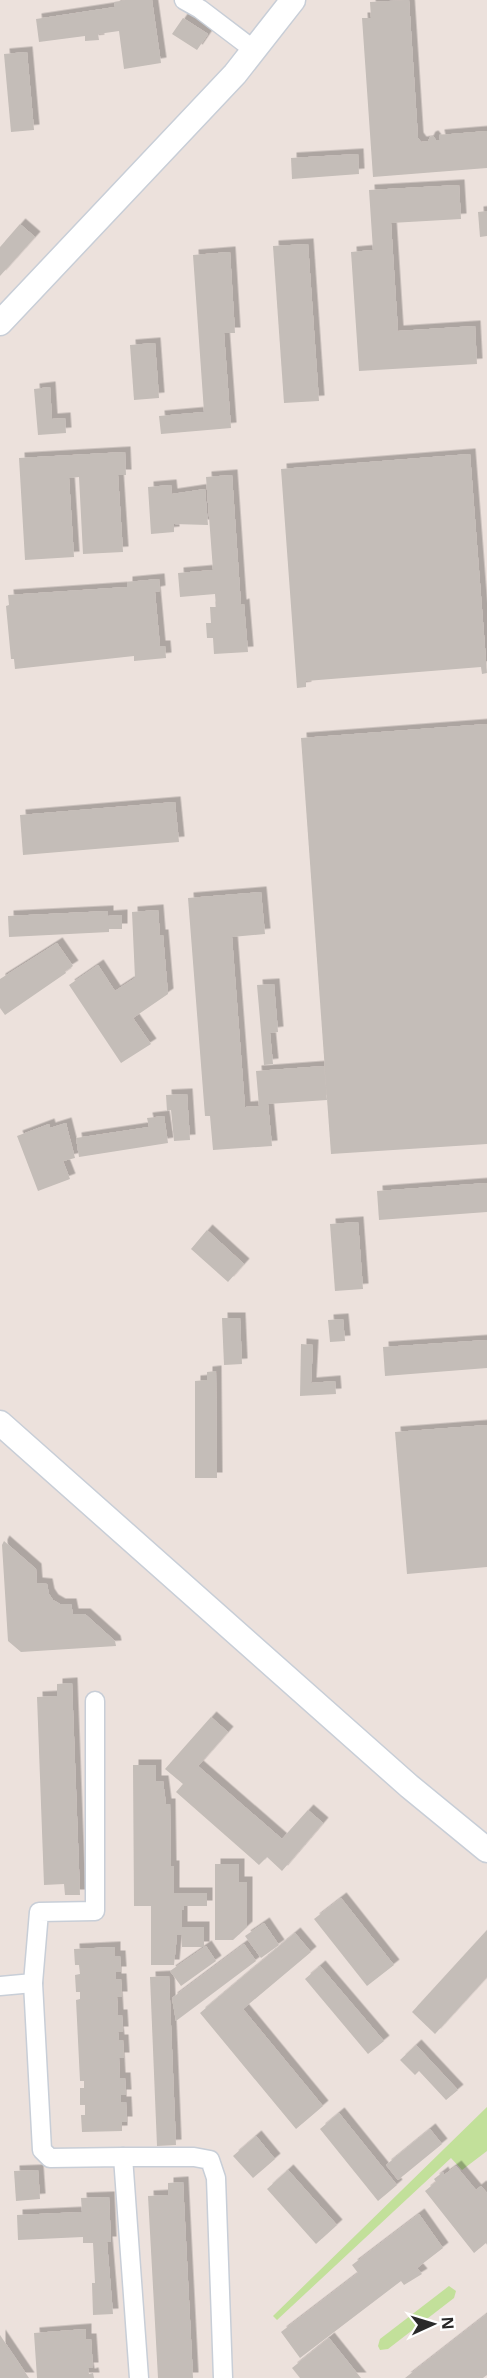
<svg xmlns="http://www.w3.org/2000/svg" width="487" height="2378" viewBox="0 0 487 2378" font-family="'Noto Sans',sans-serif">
<defs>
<filter id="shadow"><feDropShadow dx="5.5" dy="-5.5" stdDeviation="0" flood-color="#0004"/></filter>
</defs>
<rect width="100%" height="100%" fill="#ece1dc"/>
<g fill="#c2e09a">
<polygon points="487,2107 487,2151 462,2170 451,2158 277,2320 273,2316"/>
<polygon points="449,2286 456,2291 454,2298 388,2349 380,2350 378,2346 380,2339"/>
</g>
<g fill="#c4bdb8" filter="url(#shadow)">
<polygon points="127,0 152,0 161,63 124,69 119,31 98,34 99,40 85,41 85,36 39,42 36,19 115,7 114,2"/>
<polygon points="409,0 418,138 421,142 428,141 430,137 433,136 436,140 440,140 439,135 487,131 487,168 373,177 362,18 371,18 370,2"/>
<polygon points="183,18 208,34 197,50 172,34"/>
<polygon points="27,52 34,130 11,132 4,54"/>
<polygon points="358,154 359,174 292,179 291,158"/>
<polygon points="459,185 461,219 391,223 398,331 475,326 477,364 359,371 351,252 373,250 369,190"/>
<polygon points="487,211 487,236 480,237 478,212"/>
<polygon points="20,224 35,237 0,276 0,247"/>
<polygon points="308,244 319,401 284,403 273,246"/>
<polygon points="230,252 235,333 224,333 231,428 161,434 159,416 204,412 193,255"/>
<polygon points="155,343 159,398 134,400 130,345"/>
<polygon points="50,387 52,419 65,418 66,433 38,435 34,389"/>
<polygon points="125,452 126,475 118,475 123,552 83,554 79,477 69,478 74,557 25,560 19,458"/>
<polygon points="470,454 487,673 482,674 481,667 306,681 306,687 297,688 281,469"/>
<polygon points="232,475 241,605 244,604 248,652 214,654 213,638 207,638 206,623 211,623 210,607 216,607 215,594 180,597 178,573 213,570 206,477"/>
<polygon points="171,485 172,494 205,489 208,525 174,524 174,532 151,534 148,487"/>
<polygon points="159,579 160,591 155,592 160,646 165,646 166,658 134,661 134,656 15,669 14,659 11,659 6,606 9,605 8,595 127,587 127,582"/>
<polygon points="487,724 487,1144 331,1154 301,738"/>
<polygon points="175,802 179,842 23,855 20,815"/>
<polygon points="261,892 265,934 232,937 245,1107 259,1106 256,1071 324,1066 327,1100 268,1104 272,1146 213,1150 210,1116 205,1116 188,898"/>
<polygon points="158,910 160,935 163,935 168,994 133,1018 151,1044 121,1063 69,985 98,965 115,991 135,978 132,912"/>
<polygon points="108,911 108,916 122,915 122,929 109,929 109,932 9,937 8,916"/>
<polygon points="57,943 73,966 65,971 66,973 5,1015 0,1008 0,979"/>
<polygon points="274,984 278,1032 270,1033 273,1064 264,1065 257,985"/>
<polygon points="187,1094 190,1140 174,1141 171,1110 167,1111 166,1095"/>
<polygon points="164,1116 168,1143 79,1157 76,1138 149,1127 147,1118"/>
<polygon points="66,1123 75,1158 63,1161 70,1179 38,1191 17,1136 49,1124 50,1128"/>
<polygon points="487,1183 487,1212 379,1220 377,1191"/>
<polygon points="358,1222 363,1289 335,1291 330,1224"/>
<polygon points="207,1230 244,1264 228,1282 191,1249"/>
<polygon points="222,1318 240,1318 242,1364 224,1365"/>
<polygon points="343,1319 345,1341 330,1342 328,1320"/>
<polygon points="487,1340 487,1368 385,1376 383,1347"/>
<polygon points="301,1344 313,1345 311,1383 335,1381 336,1394 300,1396"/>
<polygon points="216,1371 217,1478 195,1478 195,1381 207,1380 207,1372"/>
<polygon points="487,1425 487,1567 407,1574 395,1432"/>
<polygon points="4,1541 36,1569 37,1583 47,1584 49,1594 53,1600 60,1604 71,1604 73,1614 85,1614 115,1641 116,1646 21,1652 8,1641 2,1545"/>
<polygon points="72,1683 80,1895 65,1895 64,1884 44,1885 37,1697 57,1696 57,1684"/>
<polygon points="211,1717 228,1732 198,1766 282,1839 308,1810 323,1823 282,1871 267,1857 259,1865 176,1792 183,1784 165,1769"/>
<polygon points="133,1765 156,1765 156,1781 163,1781 166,1804 170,1804 171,1866 174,1866 174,1893 207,1893 207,1906 184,1906 184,1910 182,1910 182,1927 204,1927 204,1947 182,1947 182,1935 177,1935 174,1965 151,1965 151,1906 134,1906"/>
<polygon points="215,1864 239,1864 239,1882 247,1882 247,1927 233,1940 215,1940"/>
<polygon points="341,1898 394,1965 367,1986 314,1919"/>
<polygon points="264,1923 279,1945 261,1958 245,1936"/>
<polygon points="487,1930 487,1977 435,2034 412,2012"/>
<polygon points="295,1933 311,1952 243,2009 323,2106 296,2129 200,2013"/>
<polygon points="244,1944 256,1961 176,2021 172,1998"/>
<polygon points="206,1946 216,1961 181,1986 170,1971"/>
<polygon points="115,1947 115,1956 120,1956 121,1972 116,1972 116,1979 121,1979 122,1997 117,1997 118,2015 122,2015 123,2032 118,2032 119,2040 123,2040 124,2058 119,2058 120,2078 125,2078 126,2095 121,2095 121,2102 126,2102 127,2122 122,2122 122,2131 82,2132 81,2115 85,2115 85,2105 80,2105 80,2088 84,2088 84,2081 80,2081 76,2000 80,1999 80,1992 76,1992 75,1975 80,1974 79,1965 75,1965 74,1949"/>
<polygon points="320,1966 384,2041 368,2054 305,1979"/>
<polygon points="169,1976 176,2145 157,2146 150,1977"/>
<polygon points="416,2045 458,2090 446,2100 419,2071 415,2075 400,2060"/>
<polygon points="339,2113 397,2185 378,2201 320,2129"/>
<polygon points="430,2129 442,2144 398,2180 386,2165"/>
<polygon points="256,2136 275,2159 253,2178 233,2156"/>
<polygon points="456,2166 476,2190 481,2186 487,2193 487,2245 486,2243 474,2253 425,2191 436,2182 434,2179 443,2172 444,2175"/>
<polygon points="38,2170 40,2199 16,2201 14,2171"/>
<polygon points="288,2170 337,2225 316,2244 267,2189"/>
<polygon points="183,2182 193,2378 158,2378 148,2196 168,2195 168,2183"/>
<polygon points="109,2197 111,2242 107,2242 113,2314 93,2315 92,2283 95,2283 93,2243 83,2243 83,2237 18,2240 17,2215 82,2212 81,2198"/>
<polygon points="419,2214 443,2248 417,2268 422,2274 404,2285 401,2281 300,2358 281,2332 358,2273 352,2265"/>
<polygon points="487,2314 487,2375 483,2378 405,2378"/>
<polygon points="86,2329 86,2339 91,2339 93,2368 88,2368 89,2374 93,2373 94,2378 37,2378 34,2333"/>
<polygon points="0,2335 29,2378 0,2378"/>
<polygon points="329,2338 361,2378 300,2378 292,2368"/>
</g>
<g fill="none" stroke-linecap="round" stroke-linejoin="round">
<g stroke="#c8ced7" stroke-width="21">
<g id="minor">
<polyline points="184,0 200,9 254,50"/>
<polyline points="33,1983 42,2150 50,2158 123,2157 139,2378"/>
<polyline points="0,1986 33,1983 39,1912 95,1911 95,1701"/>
<polyline points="123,2157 194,2157 210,2160 216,2178 223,2378"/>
</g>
</g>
<g stroke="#c8ced7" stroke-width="27">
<g id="secondary">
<polyline points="0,323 235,74 293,0"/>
<polyline points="0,1423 409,1786 487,1850"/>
</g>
</g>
<use href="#minor" stroke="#fff" stroke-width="18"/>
<use href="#secondary" stroke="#fff" stroke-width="24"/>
</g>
<g transform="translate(433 2324) rotate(86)" stroke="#ffffff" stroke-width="4.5" paint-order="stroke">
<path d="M0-4.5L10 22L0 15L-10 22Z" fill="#2a2a2a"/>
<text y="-9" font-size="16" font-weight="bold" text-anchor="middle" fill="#2a2a2a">N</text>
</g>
</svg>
